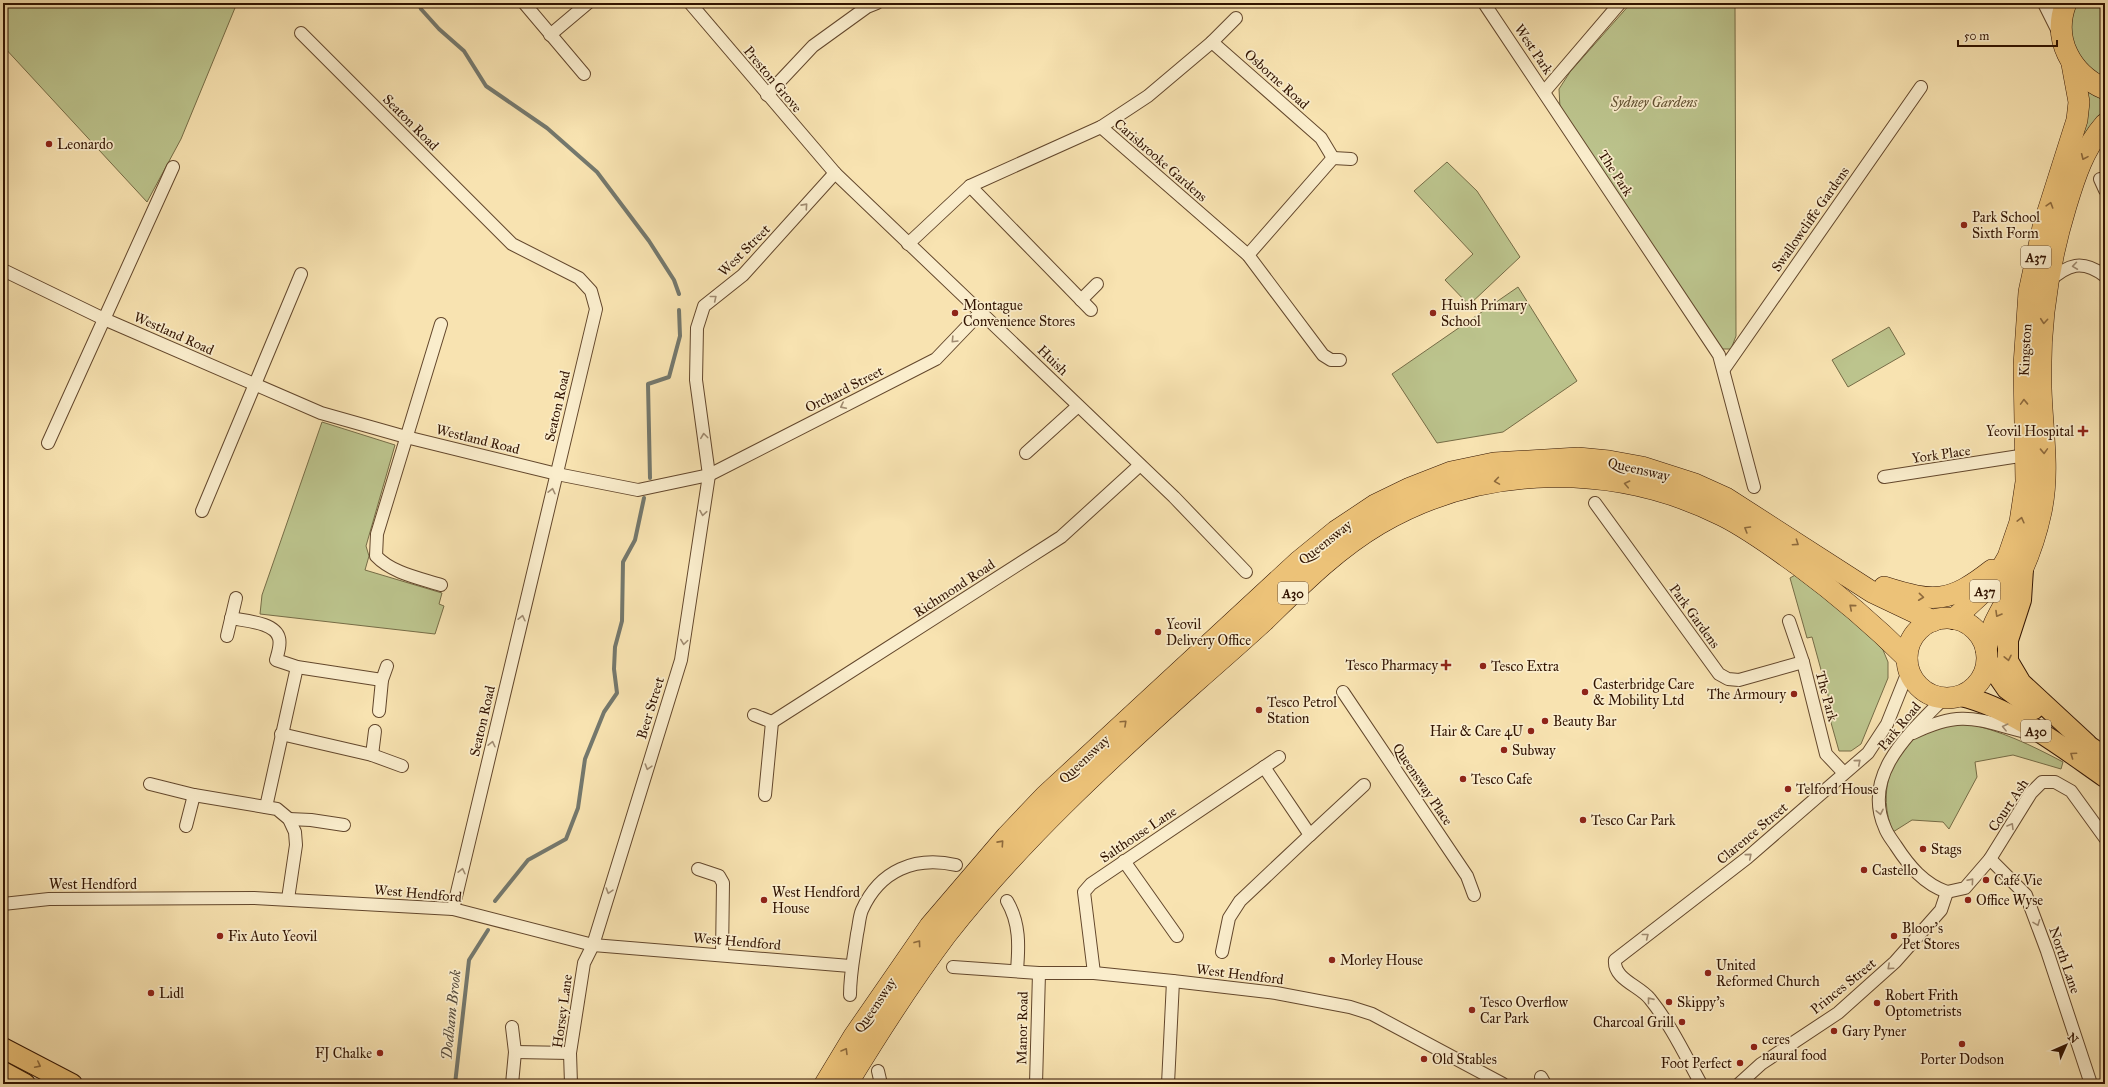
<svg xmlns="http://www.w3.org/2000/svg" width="2108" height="1087" viewBox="0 0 2108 1087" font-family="'IM FELL Great Primer',serif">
<rect width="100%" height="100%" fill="#f8e3b1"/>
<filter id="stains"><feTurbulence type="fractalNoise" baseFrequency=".005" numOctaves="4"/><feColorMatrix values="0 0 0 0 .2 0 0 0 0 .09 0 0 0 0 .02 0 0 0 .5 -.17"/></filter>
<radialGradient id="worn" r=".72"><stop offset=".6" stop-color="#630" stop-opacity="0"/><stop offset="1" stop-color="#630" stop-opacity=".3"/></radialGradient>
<g fill="#bcc48d" stroke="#766c46">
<polygon points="3,3 237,3 181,139 147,202 3,46"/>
<polygon points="1631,3 1735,3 1736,336 1731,349 1722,349 1560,108 1559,89 1570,72"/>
<path d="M2076,3H2105V79C2085,70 2071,49 2070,27C2069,20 2074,10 2076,3Z"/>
<polygon points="2088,91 2105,98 2105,113 2086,138 2081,136 2084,92"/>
<polygon points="1447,162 1477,191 1520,257 1469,305 1445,280 1473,254 1414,191"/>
<polygon points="1518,287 1577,381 1503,432 1437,443 1392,374"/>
<polygon points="1889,327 1905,354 1848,387 1832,360"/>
<polygon points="322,422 395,445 366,546 369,556 365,570 442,593 439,604 444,606 435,634 260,614 262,595"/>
<polygon points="1797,574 1872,638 1883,650 1888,662 1888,678 1861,744 1851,751 1839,751 1830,719 1834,717 1812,637 1807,638 1790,578"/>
<path d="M1964,723C2000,730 2031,745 2063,762L2061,769L2013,755L1975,762L1977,777L1949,829L1943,822L1912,820L1893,832C1877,795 1889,745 1931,730C1941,726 1954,725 1964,723Z"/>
</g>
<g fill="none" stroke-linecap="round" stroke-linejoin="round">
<g stroke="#74786d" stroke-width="4">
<polyline points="419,3 421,9 439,29 464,51 486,86 547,128 597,172 649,241 674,280 679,294"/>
<polyline points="650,478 648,384 669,377 680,336 679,310"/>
<polyline points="495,901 528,860 566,839 578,808 585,759 604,712 617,693 614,669 615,647 622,621 623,562 635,540 644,498"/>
<polyline points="455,1084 469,960 488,930"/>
</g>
<g stroke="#63472c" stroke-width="14">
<g id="minor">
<polyline points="524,3 584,74"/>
<polyline points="690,3 835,173 1174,497 1246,572"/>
<polyline points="1484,3 1719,355 1754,487"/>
<polyline points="301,33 512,244 579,278 591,291 596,309 453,909"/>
<polyline points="550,35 588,3"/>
<polyline points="1212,42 1321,138 1333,158"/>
<polyline points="1544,92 1620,3"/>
<polyline points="767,95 813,46 867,7 877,3"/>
<polyline points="1101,127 1248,255 1323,355 1331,360 1340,360"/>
<polyline points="1333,158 1351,159"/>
<polyline points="2100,179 2105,190"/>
<polyline points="970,186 1091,310"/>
<polyline points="908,244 970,186 1101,127 1148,96 1212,42 1236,18"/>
<polyline points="1248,255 1333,158"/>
<polyline points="3,270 104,319 321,413 406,437 557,474 638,490 709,475 936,359 981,312"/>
<path d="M2048,282C2068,264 2082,259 2105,276"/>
<polyline points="1081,300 1097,284"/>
<path d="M441,324L377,534L376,556C392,573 419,578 441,585"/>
<polyline points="1724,369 1921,87"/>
<polyline points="48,443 173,167"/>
<polyline points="1026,453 1078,406"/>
<polyline points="1884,477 2026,455"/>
<polyline points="1595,503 1719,674 1728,679 1739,680 1803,662"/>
<polyline points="202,511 301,274"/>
<path d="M231,618C244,621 275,622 279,638C281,645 278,653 276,660L297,667L382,680"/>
<polyline points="1789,621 1803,662 1826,754 1844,773"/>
<polyline points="227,636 236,598"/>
<polyline points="1343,692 1467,876 1474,895"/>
<path d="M1944,698C1911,732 1861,774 1885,828C1887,834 1892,840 1896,846C1909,866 1924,884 1947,892"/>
<polyline points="379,711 382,680 387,666"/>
<polyline points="754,715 772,722"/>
<polyline points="772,722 1061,537 1140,465"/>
<path d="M1913,733C1965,708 1978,721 2030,733"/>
<polyline points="281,734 372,755 402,766"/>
<polyline points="372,755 375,731"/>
<polyline points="150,784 194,795 277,809 289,819 295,832 296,845 288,899"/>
<polyline points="765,795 772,722"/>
<polyline points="266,807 297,667"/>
<polyline points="289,819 311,820 344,825"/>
<polyline points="186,826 194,795"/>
<polyline points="1310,835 1364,785"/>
<polyline points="1990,859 2026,895 2047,951 2091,1084"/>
<polyline points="1124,861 1177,936"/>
<polyline points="698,869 719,876 723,883 722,955"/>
<polyline points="1947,892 1965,888 1990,859 2031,793 2042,782 2055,782 2071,791 2105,838"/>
<path d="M1007,901C1020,923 1019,946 1017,970"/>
<polyline points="3,904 49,899 254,898 453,909 593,945 850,966"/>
<polyline points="1222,952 1229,918 1240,901 1310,835 1264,767"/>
<polyline points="953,967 1039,973 1094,973 1173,981 1276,993 1350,1007 1372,1014 1503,1084"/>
<polyline points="1094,973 1084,892 1091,884 1279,757"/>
<path d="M850,995C850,973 854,956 857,934C859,926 859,917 862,910C880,870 915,856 956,865"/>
<polyline points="515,1052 570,1053"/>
<polyline points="878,1071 881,1084"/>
<polyline points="1541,1077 1545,1084"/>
<polyline points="512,1084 515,1052 512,1027"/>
<polyline points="571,1084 570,1053 584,963 593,945 681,660 709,475 696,380 697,328 704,306 743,275 835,173"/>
<polyline points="1036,1084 1039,973"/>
<polyline points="1168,1084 1173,981"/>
<path d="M1701,1084C1685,1055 1671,1025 1650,999C1640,986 1613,979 1615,960L1747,858L1868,753L1887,724L1909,669"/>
<polyline points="1739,1084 1761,1064 1838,1013 1895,962 1941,910 1947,892"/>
</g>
</g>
<g stroke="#63472c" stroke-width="18">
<polyline id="tertiary" points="2046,3 2061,33"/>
</g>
<g stroke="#311300" stroke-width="22">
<g id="primary">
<polyline points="2023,569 2021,600 2008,640 2008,661 2021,683 2087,744"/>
<polyline points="1987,660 2007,689 2034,709"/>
<path d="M1961,696C2012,708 2062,747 2105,777"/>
<polyline points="2075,737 2105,757"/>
<polyline points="3,1048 72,1084"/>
<polyline points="3,1072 25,1084"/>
</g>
</g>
<g stroke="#311300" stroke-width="22">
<g id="trunk">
<path d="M2066,3C2052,39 2071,74 2105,89"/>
<path d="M1884,587C1934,603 1950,603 1992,570"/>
<circle cx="1947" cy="658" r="40"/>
<polyline points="1954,619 1993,583 2008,557 2020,522 2026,482 2024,365 2029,292 2043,227 2077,120 2079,102 2072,64"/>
<path d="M1986,649C1992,621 2004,607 2016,583C2027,561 2036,536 2041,512C2050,471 2042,429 2041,388C2039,326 2048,265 2066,206C2075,176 2084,148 2105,124"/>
<polyline points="825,1084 854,1036 930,926 1007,836 1045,796 1298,562 1336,531 1375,505 1410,488 1451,472 1494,463 1578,458 1609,461 1642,467 1695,484 1726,498 1872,592 1933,621"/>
<path d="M847,1084C878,1033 910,983 946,935C1018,843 1105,763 1192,685C1216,664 1240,643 1264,621C1300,586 1335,550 1379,524C1483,463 1616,462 1723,516C1749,529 1773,547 1797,564C1836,593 1873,624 1907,658"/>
</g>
</g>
<use href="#minor" stroke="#faedcc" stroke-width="12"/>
<use href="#tertiary" stroke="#faedcc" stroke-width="16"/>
<use href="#primary" stroke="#ecc278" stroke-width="20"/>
<use href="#trunk" stroke="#ecc278" stroke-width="21"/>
</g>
<defs><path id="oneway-chevron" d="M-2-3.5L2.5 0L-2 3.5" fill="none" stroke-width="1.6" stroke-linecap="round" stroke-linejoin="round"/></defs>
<g stroke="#8e6a3c">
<use href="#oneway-chevron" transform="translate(2084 157) rotate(114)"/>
<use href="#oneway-chevron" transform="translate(2050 205) rotate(-73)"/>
<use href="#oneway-chevron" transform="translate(2044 321) rotate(95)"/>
<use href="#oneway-chevron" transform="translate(2024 402) rotate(-92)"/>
<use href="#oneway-chevron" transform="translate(2044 451) rotate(88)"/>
<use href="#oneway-chevron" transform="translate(1497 481) rotate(171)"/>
<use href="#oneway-chevron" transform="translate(1627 484) rotate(-168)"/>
<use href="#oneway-chevron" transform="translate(2021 520) rotate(-76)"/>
<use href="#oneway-chevron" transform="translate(1747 529) rotate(-149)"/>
<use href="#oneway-chevron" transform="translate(1796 543) rotate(34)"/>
<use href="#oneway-chevron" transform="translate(1921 597) rotate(6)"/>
<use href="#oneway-chevron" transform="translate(1852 607) rotate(-140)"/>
<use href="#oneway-chevron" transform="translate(1998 614) rotate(120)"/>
<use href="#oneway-chevron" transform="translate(2008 658) rotate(78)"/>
<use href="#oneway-chevron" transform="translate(1124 723) rotate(-43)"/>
<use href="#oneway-chevron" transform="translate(2073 755) rotate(-145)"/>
<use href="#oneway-chevron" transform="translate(1001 843) rotate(-48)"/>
<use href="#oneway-chevron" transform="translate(918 943) rotate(-54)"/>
<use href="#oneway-chevron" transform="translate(845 1051) rotate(-59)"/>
<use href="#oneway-chevron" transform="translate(38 1065) rotate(27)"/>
</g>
<g stroke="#a08b70">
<use href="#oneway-chevron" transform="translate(805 206) rotate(-48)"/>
<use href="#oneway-chevron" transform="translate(2075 266) rotate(172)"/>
<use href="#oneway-chevron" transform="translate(714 298) rotate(-39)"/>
<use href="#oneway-chevron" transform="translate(954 340) rotate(134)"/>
<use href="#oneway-chevron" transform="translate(843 406) rotate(153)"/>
<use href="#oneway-chevron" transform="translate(704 436) rotate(-97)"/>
<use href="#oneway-chevron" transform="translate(552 491) rotate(-77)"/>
<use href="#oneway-chevron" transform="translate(703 513) rotate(99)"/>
<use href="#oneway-chevron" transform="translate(522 618) rotate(-77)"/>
<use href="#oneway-chevron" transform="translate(684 642) rotate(98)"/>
<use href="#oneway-chevron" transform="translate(2005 727) rotate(-166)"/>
<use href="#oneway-chevron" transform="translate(492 744) rotate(-77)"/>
<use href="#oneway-chevron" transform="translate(1858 762) rotate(-40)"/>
<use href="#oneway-chevron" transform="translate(648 767) rotate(107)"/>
<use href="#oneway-chevron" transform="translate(1880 812) rotate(78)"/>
<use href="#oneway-chevron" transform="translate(2011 826) rotate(-59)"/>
<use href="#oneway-chevron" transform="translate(1749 856) rotate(-40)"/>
<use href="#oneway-chevron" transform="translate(462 871) rotate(-77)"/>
<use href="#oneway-chevron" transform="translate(1971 881) rotate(-49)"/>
<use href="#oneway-chevron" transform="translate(609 891) rotate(107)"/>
<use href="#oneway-chevron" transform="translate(2037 923) rotate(69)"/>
<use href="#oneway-chevron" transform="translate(1646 936) rotate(-38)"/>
<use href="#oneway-chevron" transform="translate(1890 967) rotate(138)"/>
<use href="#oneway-chevron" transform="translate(1650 1000) rotate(-129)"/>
</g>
<g fill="#8f2418" stroke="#faedcc" stroke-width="1.5">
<circle cx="49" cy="144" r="4"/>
<circle cx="1964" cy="225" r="4"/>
<circle cx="955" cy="313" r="4"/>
<circle cx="1433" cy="313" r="4"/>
<path d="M2081 425h4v4h4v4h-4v4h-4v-4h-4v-4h4z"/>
<circle cx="1158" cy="632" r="4"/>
<path d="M1444 659h4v4h4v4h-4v4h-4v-4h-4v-4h4z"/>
<circle cx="1483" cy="666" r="4"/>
<circle cx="1585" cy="692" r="4"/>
<circle cx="1794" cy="694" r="4"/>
<circle cx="1259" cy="710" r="4"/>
<circle cx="1545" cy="721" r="4"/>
<circle cx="1531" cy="731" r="4"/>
<circle cx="1504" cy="750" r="4"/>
<circle cx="1463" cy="779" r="4"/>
<circle cx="1788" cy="789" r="4"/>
<circle cx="1583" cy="820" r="4"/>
<circle cx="1923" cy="849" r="4"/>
<circle cx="1864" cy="870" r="4"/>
<circle cx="1986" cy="880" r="4"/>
<circle cx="764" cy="900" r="4"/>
<circle cx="1968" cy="900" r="4"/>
<circle cx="220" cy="936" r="4"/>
<circle cx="1894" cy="936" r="4"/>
<circle cx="1332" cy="960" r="4"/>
<circle cx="1708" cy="973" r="4"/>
<circle cx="151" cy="993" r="4"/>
<circle cx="1669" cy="1002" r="4"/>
<circle cx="1877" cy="1003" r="4"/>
<circle cx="1472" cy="1010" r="4"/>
<circle cx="1682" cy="1022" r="4"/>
<circle cx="1834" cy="1031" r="4"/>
<circle cx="1962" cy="1044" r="4"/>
<circle cx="1754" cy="1047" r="4"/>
<circle cx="380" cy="1053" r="4"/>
<circle cx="1424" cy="1059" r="4"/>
<circle cx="1740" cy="1063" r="4"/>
</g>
<g text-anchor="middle" stroke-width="3.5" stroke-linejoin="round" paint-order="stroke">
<g fill="#faedcc" stroke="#6d543d" stroke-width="1">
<rect x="2021" y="246" width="30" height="22" rx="3"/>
<rect x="1970" y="580" width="30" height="22" rx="3"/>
<rect x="1278" y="582" width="30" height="22" rx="3"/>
<rect x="2021" y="720" width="30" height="22" rx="3"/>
</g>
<g font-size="13" font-weight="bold" fill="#311300">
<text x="2036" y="262">A37</text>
<text x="1985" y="596">A37</text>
<text x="1293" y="598">A30</text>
<text x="2036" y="736">A30</text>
</g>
<g font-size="14" fill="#311300" stroke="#faedcc">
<text transform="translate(1534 49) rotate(56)" y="5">West Park</text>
<text transform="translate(773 79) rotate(50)" y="5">Preston Grove</text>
<text transform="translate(1277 79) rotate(42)" y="5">Osborne Road</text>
<text transform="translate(411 122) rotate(45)" y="5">Seaton Road</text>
<text transform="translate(1161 160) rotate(41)" y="5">Carisbrooke Gardens</text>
<text transform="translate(1616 173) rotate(57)" y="5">The Park</text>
<text transform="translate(1810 219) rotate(-55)" y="5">Swallowcliffe Gardens</text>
<text transform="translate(744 250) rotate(-45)" y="5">West Street</text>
<text transform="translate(174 333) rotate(24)" y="5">Westland Road</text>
<text transform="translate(2025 350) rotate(-87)" y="5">Kingston</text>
<text transform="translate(1053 360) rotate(44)" y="5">Huish</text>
<text transform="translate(844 389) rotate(-27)" y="5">Orchard Street</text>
<text transform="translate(557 406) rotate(-77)" y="5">Seaton Road</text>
<text transform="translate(478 439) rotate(14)" y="5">Westland Road</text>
<text transform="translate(1941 454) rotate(-8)" y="5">York Place</text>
<text transform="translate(1639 469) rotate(13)" y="5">Queensway</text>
<text transform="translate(1325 542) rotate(-38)" y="5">Queensway</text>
<text transform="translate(954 588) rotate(-33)" y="5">Richmond Road</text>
<text transform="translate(1695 616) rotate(54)" y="5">Park Gardens</text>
<text transform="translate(1827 696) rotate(75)" y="5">The Park</text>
<text transform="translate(650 708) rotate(-73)" y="5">Beer Street</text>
<text transform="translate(482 721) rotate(-77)" y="5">Seaton Road</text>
<text transform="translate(1899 726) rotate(-50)" y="5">Park Road</text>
<text transform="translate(1084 759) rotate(-43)" y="5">Queensway</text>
<text transform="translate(1423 784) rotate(56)" y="5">Queensway Place</text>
<text transform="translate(2008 805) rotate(-56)" y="5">Court Ash</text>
<text transform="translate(1752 833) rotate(-40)" y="5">Clarence Street</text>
<text transform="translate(1138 834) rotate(-34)" y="5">Salthouse Lane</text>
<text x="93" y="889">West Hendford</text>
<text transform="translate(418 893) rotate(5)" y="5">West Hendford</text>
<text transform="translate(737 941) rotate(5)" y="5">West Hendford</text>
<text transform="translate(2065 960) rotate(71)" y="5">North Lane</text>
<text transform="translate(1240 974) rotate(7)" y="5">West Hendford</text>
<text transform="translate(1843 986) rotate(-39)" y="5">Princes Street</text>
<text transform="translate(875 1005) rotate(-56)" y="5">Queensway</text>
<text transform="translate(562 1011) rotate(-82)" y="5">Horsey Lane</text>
<text transform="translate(1022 1028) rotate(-89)" y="5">Manor Road</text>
</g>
<g font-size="14" font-style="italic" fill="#625131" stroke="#faedcc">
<text x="1654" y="107">Sydney Gardens</text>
</g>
<g font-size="14" fill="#311300" stroke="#faedcc" text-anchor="start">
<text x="57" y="149">Leonardo</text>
<text x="1972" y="222">Park School<tspan x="1972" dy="16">Sixth Form</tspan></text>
<text x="963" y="310">Montague<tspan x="963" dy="16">Convenience Stores</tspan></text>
<text x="1441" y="310">Huish Primary<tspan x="1441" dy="16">School</tspan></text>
<text x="2074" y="436" text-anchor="end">Yeovil Hospital</text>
<text x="1166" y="629">Yeovil<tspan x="1166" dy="16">Delivery Office</tspan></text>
<text x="1438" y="670" text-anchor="end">Tesco Pharmacy</text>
<text x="1491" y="671">Tesco Extra</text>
<text x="1593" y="689">Casterbridge Care<tspan x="1593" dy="16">&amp; Mobility Ltd</tspan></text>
<text x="1786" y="699" text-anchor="end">The Armoury</text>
<text x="1267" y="707">Tesco Petrol<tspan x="1267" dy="16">Station</tspan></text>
<text x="1553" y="726">Beauty Bar</text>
<text x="1523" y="736" text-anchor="end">Hair &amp; Care 4U</text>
<text x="1512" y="755">Subway</text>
<text x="1471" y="784">Tesco Cafe</text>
<text x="1796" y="794">Telford House</text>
<text x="1591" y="825">Tesco Car Park</text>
<text x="1931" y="854">Stags</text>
<text x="1872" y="875">Castello</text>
<text x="1994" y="885">Café Vie</text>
<text x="772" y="897">West Hendford<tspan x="772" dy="16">House</tspan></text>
<text x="1976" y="905">Office Wyse</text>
<text x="1902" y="933">Bloor's<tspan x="1902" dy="16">Pet Stores</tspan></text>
<text x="228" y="941">Fix Auto Yeovil</text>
<text x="1340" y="965">Morley House</text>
<text x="1716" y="970">United<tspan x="1716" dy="16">Reformed Church</tspan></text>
<text x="159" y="998">Lidl</text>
<text x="1885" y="1000">Robert Frith<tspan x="1885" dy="16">Optometrists</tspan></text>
<text x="1480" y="1007">Tesco Overflow<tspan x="1480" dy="16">Car Park</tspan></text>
<text x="1677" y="1007">Skippy's</text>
<text x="1674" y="1027" text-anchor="end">Charcoal Grill</text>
<text x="1842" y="1036">Gary Pyner</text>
<text x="1762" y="1044">ceres<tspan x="1762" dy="16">naural food</tspan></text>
<text x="372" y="1058" text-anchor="end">FJ Chalke</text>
<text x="1432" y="1064">Old Stables</text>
<text x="1962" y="1064" text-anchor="middle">Porter Dodson</text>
<text x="1732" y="1068" text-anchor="end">Foot Perfect</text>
</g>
<g font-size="15" font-style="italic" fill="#584e3f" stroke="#faedcc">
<text transform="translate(451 1015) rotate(-84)" y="5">Dodham Brook</text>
</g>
</g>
<rect width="2108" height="1087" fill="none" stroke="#f8e3b1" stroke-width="16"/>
<rect x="4" y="4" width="2100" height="1079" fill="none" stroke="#311300" stroke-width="2"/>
<rect x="8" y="8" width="2092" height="1071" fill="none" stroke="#311300"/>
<g transform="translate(2066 1045) rotate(45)" stroke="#faedcc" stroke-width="3" paint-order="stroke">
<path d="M0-3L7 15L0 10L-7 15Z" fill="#311300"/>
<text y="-6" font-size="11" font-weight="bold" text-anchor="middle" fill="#311300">N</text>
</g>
<path d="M1958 40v6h99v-6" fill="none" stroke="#311300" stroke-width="2"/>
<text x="1964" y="40" font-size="12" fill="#311300" stroke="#faedcc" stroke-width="3" paint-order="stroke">50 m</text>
<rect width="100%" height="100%" filter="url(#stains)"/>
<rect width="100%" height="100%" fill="url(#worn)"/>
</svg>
